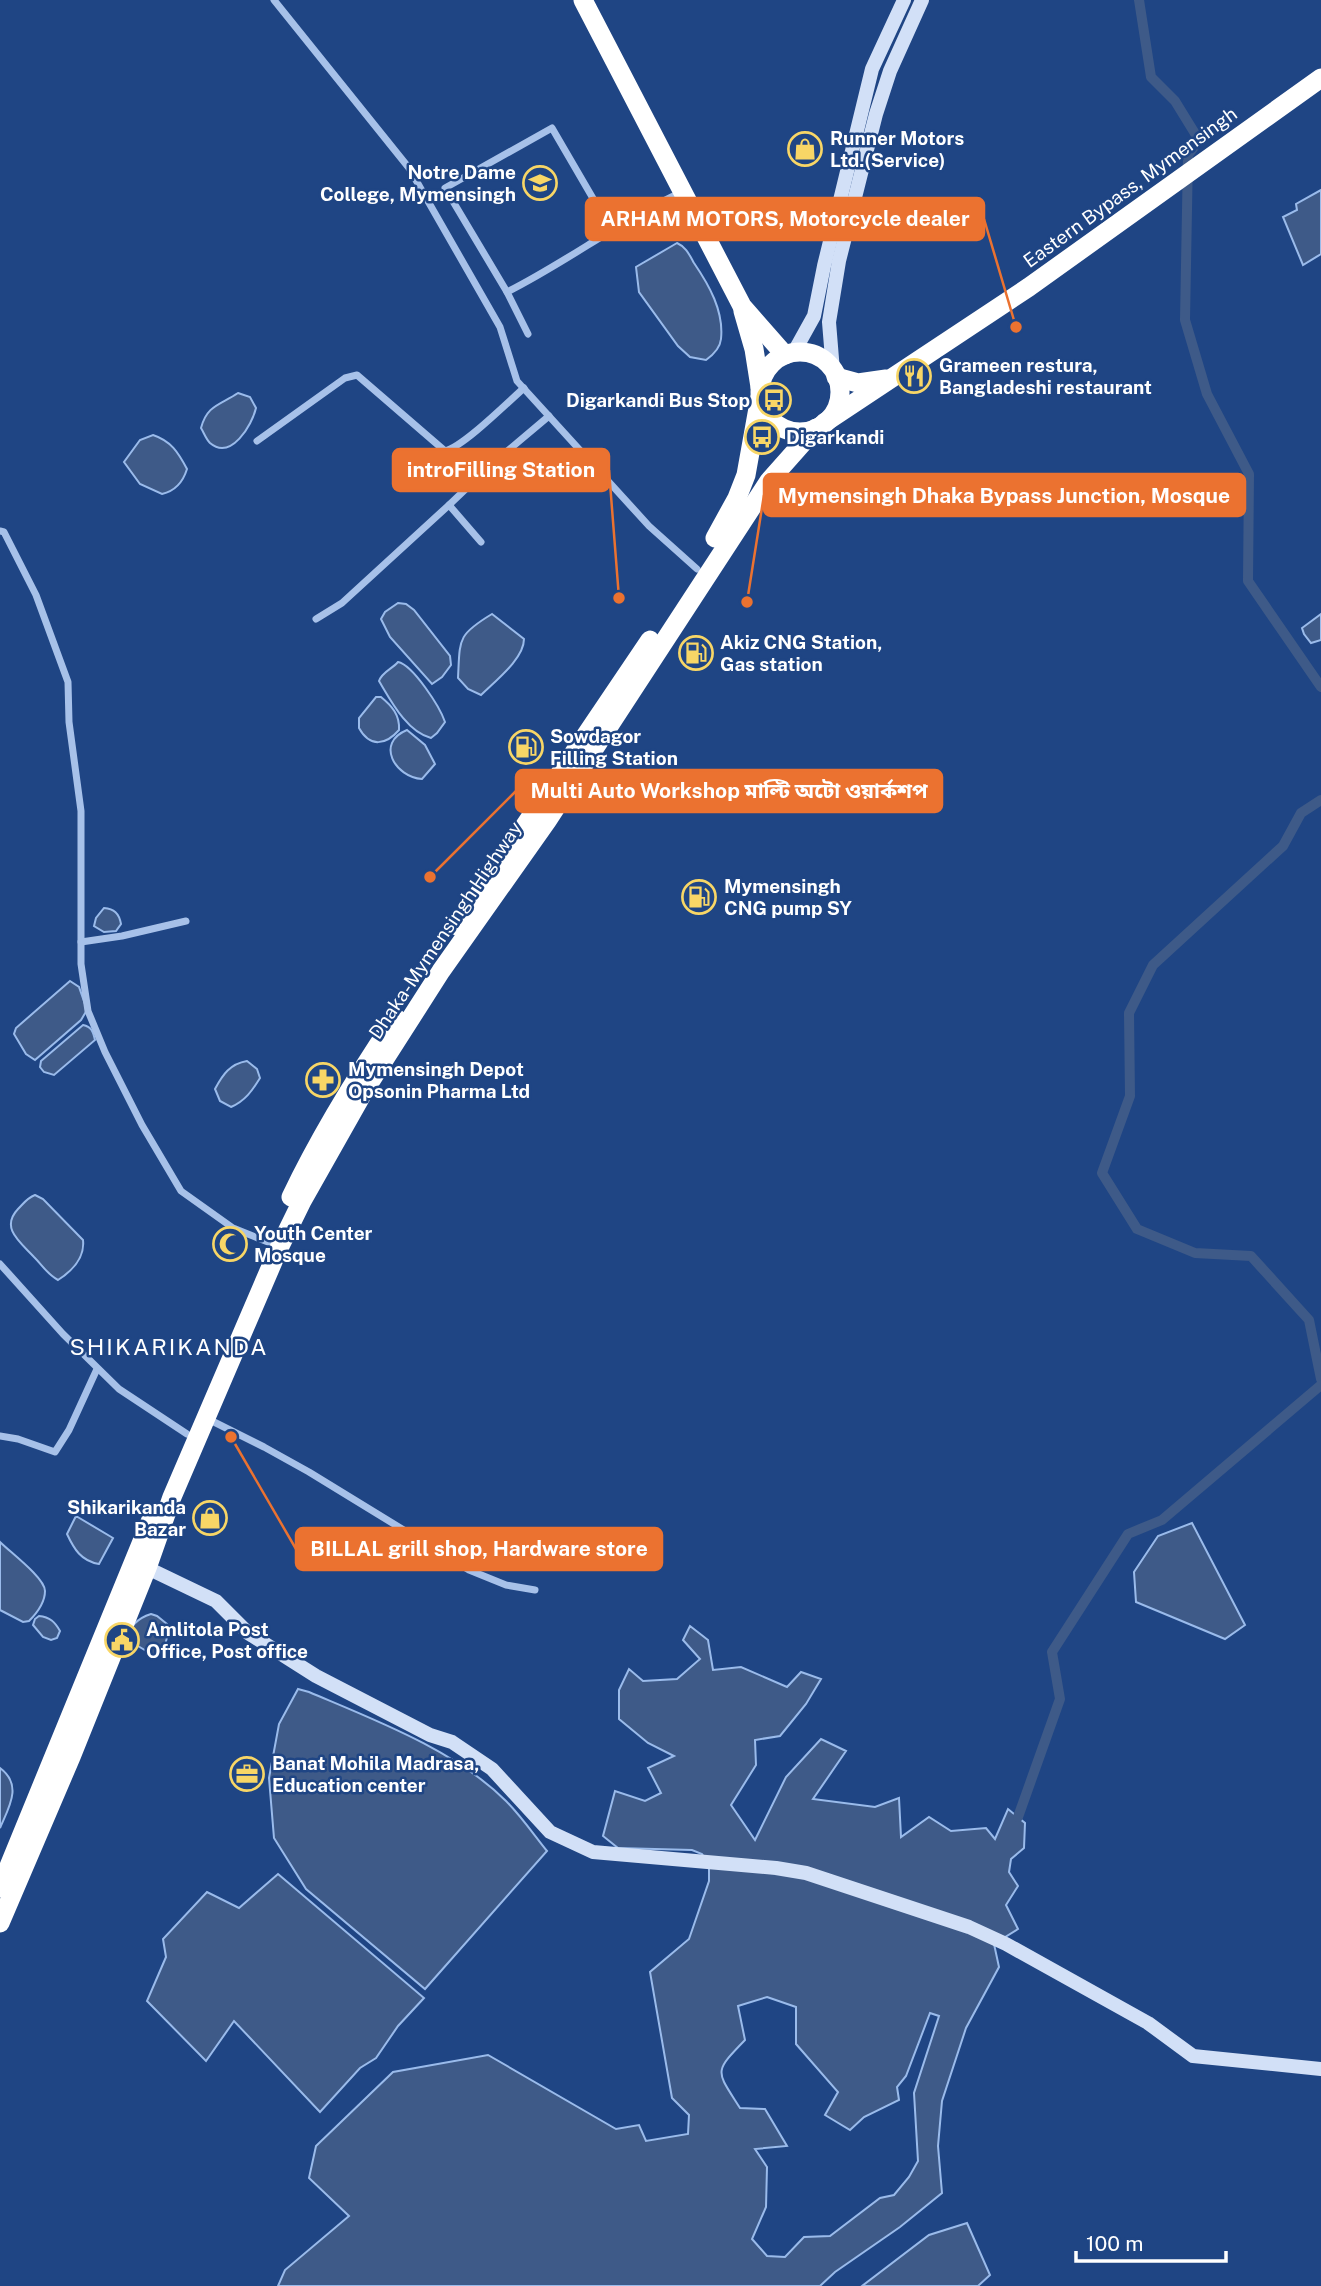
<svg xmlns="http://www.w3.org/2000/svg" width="1321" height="2286" viewBox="0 0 1321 2286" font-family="'Public Sans','Noto Sans Bengali',sans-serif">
<rect width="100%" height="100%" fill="#1f4584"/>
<g fill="#3e5a88" stroke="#9abbeb" stroke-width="2" fill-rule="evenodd">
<polygon points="1321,190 1321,254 1303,265 1283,217 1297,210 1296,204"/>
<path d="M677,243C686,247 689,254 694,263C709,285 724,311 721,339C720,349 713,355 706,360L690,357L678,346L639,292L636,267Z"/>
<path d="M238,393L250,397L256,408C252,425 231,461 210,443C206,439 204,433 201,428C207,405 220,405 238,393Z"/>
<path d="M153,435C171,441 178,452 187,469C183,482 175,491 162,494L140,484L124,462L140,440Z"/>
<polygon points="398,603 406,604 414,610 450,656 451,665 442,677 432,684 390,637 381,619 385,612"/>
<path d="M492,614L524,639C524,659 495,681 481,695L468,689L458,678C460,639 457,635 492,614Z"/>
<polygon points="1321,614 1321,640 1311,643 1304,634 1302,628"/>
<path d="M398,662C413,665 440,707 445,722L437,733L431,738C407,732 391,701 379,681C382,672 392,669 398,662Z"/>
<path d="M376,697H381C392,706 400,715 399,730C386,745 370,748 359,728V718Z"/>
<path d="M407,730L425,745L435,764L422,779C395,777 375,743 407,730Z"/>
<path d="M104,908C114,909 119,913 121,924L116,931L104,932L94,926L96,918Z"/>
<polygon points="70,981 79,987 87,1010 81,1020 35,1060 26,1054 14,1034 16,1028"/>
<path d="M83,1025C92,1027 93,1032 95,1040L54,1075L44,1072L40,1067L41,1061Z"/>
<path d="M247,1061L257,1069L260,1078C252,1091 245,1101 231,1107L220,1101L215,1089C223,1074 230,1064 247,1061Z"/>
<path d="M35,1195L43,1199L83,1240C85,1258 72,1271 58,1280C47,1274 43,1266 34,1257C20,1242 0,1228 18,1209C24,1203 27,1198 35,1195Z"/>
<path d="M76,1516L113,1538L99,1564C81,1561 74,1549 67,1534Z"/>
<polygon points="1192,1523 1245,1625 1225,1639 1136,1602 1134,1572 1158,1536"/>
<path d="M0,1542C10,1552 45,1578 45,1591C45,1602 36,1614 29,1621L23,1622L0,1610Z"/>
<path d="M151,1614L157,1616L167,1624C169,1636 166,1651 153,1655L128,1640C128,1627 138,1618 151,1614Z"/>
<path d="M39,1616C50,1617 55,1622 60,1631L57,1638L51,1640L43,1637L33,1625L35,1619Z"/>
<path d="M690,1626L708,1640L713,1670L741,1667L787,1687L801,1672L821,1679L806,1704L780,1736L755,1740L756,1765L731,1805L755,1840L786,1777L821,1739L846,1751L813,1799L875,1807L899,1798L901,1837L929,1817L951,1831L986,1828L995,1839L1008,1809L1025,1823L1024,1848L1011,1859L1009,1872L1018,1886L1006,1905L1018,1929L994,1944L999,1967L966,2028L942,2101L938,2146L942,2193L900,2227L835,2272L820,2286H278L285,2270L349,2216L309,2178L316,2146L393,2072L488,2055L616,2129L639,2125L646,2141L688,2134L689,2115L672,2098L650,1972L689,1939L709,1881V1864L702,1854L692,1850L618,1848L603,1836L615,1791L645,1801L661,1793L648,1768L674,1756L648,1743L619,1719V1690L629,1669L643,1681L677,1679L700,1659L683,1640ZM767,1997L796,2007V2044L838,2092L825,2115L850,2130L864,2117L899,2100L897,2087L906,2076L930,2013L939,2016L914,2093L918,2161L909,2177L894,2195L880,2198L830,2236L804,2237L785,2257L767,2256L752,2239L766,2207L767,2167L755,2149L787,2146L765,2109L740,2108C716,2070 713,2073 745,2040L738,2006Z"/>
<path d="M298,1689L309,1692C375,1720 455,1750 506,1801C521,1816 534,1835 547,1851L425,1989L306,1889L274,1838L269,1778L279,1724Z"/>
<path d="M0,1768C23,1785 9,1807 0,1828Z"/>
<polygon points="278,1874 424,1998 398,2026 376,2058 360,2068 320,2112 234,2021 206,2061 147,2001 166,1957 163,1939 207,1892 239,1908"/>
<polygon points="967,2223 990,2275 978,2286 862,2286 929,2235"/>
</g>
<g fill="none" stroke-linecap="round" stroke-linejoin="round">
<g stroke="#3e5a88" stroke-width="10">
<polyline points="1139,0 1151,77 1175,101 1199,140 1188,155 1185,320 1207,394 1249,474 1248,581 1321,687"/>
<polyline points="1321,800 1301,813 1283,846 1153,965 1129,1013 1130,1096 1102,1173 1137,1229 1195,1253 1251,1256 1309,1320 1321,1379"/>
<polyline points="1018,1817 1060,1699 1052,1652 1128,1534 1162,1520 1321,1385"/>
</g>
<g stroke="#a7c1e9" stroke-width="7">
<polyline points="274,0 409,168 500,327 517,381 649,526 697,569"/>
<polyline points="507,292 445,188 552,128 612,231"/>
<path d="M528,334L507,292C567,262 621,220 682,192"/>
<path d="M257,441L345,378L357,375L445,451C463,447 508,402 524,388"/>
<polyline points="0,531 4,532 36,595 68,682 69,722 81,811 81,964 88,1011 105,1052 142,1125 181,1191 233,1228 268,1242"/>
<polyline points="481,542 449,505 492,464 549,416"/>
<polyline points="316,619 342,603 449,505"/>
<polyline points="81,942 122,936 186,921"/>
<polyline points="0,1264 63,1334 119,1389 187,1434"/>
<polyline points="208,1419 264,1447 309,1472 469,1570 506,1585 535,1590"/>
<polyline points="0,1436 18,1439 55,1452 69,1430 97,1369"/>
</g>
<g stroke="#d2e0f7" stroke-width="14">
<polyline points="794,352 814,316 824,266 872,69 904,0"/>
<polyline points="833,371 829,322 839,261 876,114 890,71 922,0"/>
<polyline points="141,1565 216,1601 248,1633 316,1676 430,1735 452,1742 492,1769 550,1832 593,1852 776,1868 806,1873 969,1927 1006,1944 1148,2023 1193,2056 1321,2069"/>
</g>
<g stroke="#fff" stroke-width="19">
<polyline points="583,0 742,306 785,355"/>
<polyline points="743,311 754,349 760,387"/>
<circle cx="800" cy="392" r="40"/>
<polyline points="836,377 858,383 886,379"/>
<polyline points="824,423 1029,287 1321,78"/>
<polyline points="715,538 737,498 746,475 760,397"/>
<polyline points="457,926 650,640"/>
<path d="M291,1197C321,1134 357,1076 396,1018"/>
<polyline points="0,1888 152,1517"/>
<polyline points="0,1923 71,1757 147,1568 172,1497 278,1250 302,1201 363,1093 441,971 547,821 769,481 816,428"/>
</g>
</g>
<defs>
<g id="shop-ring" transform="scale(1.75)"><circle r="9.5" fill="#1f4584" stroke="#f8d666" stroke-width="1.5"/><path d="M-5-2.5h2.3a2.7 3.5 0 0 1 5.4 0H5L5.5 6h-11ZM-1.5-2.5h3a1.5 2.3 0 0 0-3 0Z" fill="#f8d666"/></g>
<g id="university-ring" transform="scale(1.75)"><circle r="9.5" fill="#1f4584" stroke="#f8d666" stroke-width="1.5"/><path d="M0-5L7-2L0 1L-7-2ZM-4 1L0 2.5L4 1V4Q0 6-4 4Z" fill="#f8d666"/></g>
<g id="restaurant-ring" transform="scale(1.75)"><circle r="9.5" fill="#1f4584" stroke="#f8d666" stroke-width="1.5"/><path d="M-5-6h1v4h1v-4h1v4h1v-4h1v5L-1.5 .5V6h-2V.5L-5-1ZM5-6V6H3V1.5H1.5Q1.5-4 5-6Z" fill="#f8d666"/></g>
<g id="bus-ring" transform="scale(1.75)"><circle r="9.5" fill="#1f4584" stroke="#f8d666" stroke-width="1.5"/><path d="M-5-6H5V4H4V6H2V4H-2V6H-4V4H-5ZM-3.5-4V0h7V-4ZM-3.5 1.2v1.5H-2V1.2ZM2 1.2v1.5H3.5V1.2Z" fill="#f8d666"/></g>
<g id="fuel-ring" transform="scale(1.75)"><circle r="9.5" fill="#1f4584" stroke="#f8d666" stroke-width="1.5"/><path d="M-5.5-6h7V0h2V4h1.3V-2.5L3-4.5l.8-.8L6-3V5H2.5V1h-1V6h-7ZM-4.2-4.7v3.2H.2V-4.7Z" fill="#f8d666"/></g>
<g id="pharmacy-ring" transform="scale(1.75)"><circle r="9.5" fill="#1f4584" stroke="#f8d666" stroke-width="1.5"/><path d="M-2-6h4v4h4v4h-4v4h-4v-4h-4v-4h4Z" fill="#f8d666"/></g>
<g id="mosque-ring" transform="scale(1.75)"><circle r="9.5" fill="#1f4584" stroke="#f8d666" stroke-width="1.5"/><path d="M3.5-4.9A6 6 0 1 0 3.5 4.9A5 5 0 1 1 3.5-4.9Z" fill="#f8d666"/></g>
<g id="civic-ring" transform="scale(1.75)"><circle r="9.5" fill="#1f4584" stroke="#f8d666" stroke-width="1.5"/><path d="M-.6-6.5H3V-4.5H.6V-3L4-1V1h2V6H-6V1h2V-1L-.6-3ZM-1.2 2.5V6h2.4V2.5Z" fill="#f8d666"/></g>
<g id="office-ring" transform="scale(1.75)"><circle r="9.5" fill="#1f4584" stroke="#f8d666" stroke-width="1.5"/><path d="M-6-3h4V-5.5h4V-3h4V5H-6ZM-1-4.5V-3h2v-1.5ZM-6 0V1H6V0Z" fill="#f8d666"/></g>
</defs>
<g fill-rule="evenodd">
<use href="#shop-ring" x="805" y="149"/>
<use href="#university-ring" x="540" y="183"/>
<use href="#restaurant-ring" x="914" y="376"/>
<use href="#bus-ring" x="774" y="400"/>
<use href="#bus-ring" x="762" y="437"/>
<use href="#fuel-ring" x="696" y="653"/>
<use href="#fuel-ring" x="526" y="747"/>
<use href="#fuel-ring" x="699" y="897"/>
<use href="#pharmacy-ring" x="323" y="1080"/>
<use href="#mosque-ring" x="230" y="1244"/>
<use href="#shop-ring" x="210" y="1518"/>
<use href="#civic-ring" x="122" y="1640"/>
<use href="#office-ring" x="247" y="1774"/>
</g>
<g text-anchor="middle" stroke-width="5" stroke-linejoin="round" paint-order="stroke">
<g font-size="19" font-weight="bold" fill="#fff" stroke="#1f4584" text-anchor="start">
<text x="830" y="145">Runner Motors<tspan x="830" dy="22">Ltd.(Service)</tspan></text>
<text x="516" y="179" text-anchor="end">Notre Dame<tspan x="516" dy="22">College, Mymensingh</tspan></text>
<text x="939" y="372">Grameen restura,<tspan x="939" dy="22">Bangladeshi restaurant</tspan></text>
<text x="750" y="407" text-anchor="end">Digarkandi Bus Stop</text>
<text x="786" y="444">Digarkandi</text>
<text x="720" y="649">Akiz CNG Station,<tspan x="720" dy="22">Gas station</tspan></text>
<text x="550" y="743">Sowdagor<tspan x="550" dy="22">Filling Station</tspan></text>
<text x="724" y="893">Mymensingh<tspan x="724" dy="22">CNG pump SY</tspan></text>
<text x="348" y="1076">Mymensingh Depot<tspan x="348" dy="22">Opsonin Pharma Ltd</tspan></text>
<text x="254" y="1240">Youth Center<tspan x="254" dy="22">Mosque</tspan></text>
<text x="186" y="1514" text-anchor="end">Shikarikanda<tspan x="186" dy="22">Bazar</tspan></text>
<text x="146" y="1636">Amlitola Post<tspan x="146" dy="22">Office, Post office</tspan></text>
<text x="272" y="1770">Banat Mohila Madrasa,<tspan x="272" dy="22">Education center</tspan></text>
</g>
<g font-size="19" fill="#fff" stroke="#1f4584">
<text transform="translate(1130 187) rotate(-36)" y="7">Eastern Bypass, Mymensingh</text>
<text transform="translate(445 930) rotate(-56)" y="7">Dhaka-Mymensingh Highway</text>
</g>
<g font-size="23" letter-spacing="2" fill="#fff" stroke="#1f4584">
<text x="169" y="1355">SHIKARIKANDA</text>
</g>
</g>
<path fill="none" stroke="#eb7230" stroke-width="2.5" d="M1016 327L984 219M619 598L609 470M747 602L764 495M430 877L516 791M231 1437L296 1549"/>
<g fill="#eb7230" stroke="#1f4584" stroke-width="2.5">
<circle cx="1016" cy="327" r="7"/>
<circle cx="619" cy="598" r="7"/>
<circle cx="747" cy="602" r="7"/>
<circle cx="430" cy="877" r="7"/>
<circle cx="231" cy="1437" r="7"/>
</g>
<g fill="#eb7230" stroke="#eb7230" stroke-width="2.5">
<rect x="586" y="198" width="398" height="42" rx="7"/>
<rect x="393" y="449" width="216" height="42" rx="7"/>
<rect x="764" y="474" width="481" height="42" rx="7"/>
<rect x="516" y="770" width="426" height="42" rx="7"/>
<rect x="296" y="1528" width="366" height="42" rx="7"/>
</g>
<g font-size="21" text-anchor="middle" font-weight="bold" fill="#fff">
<text x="785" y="226">ARHAM MOTORS, Motorcycle dealer</text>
<text x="501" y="477">introFilling Station</text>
<text x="1004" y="503">Mymensingh Dhaka Bypass Junction, Mosque</text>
<text x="729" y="798">Multi Auto Workshop মাল্টি অটো ওয়ার্কশপ</text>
<text x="479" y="1556">BILLAL grill shop, Hardware store</text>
</g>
<path d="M1076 2251v10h150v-10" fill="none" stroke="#ffffff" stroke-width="3.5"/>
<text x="1086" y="2251" font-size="21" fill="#ffffff" stroke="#1f4584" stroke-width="5" paint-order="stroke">100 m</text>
</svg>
